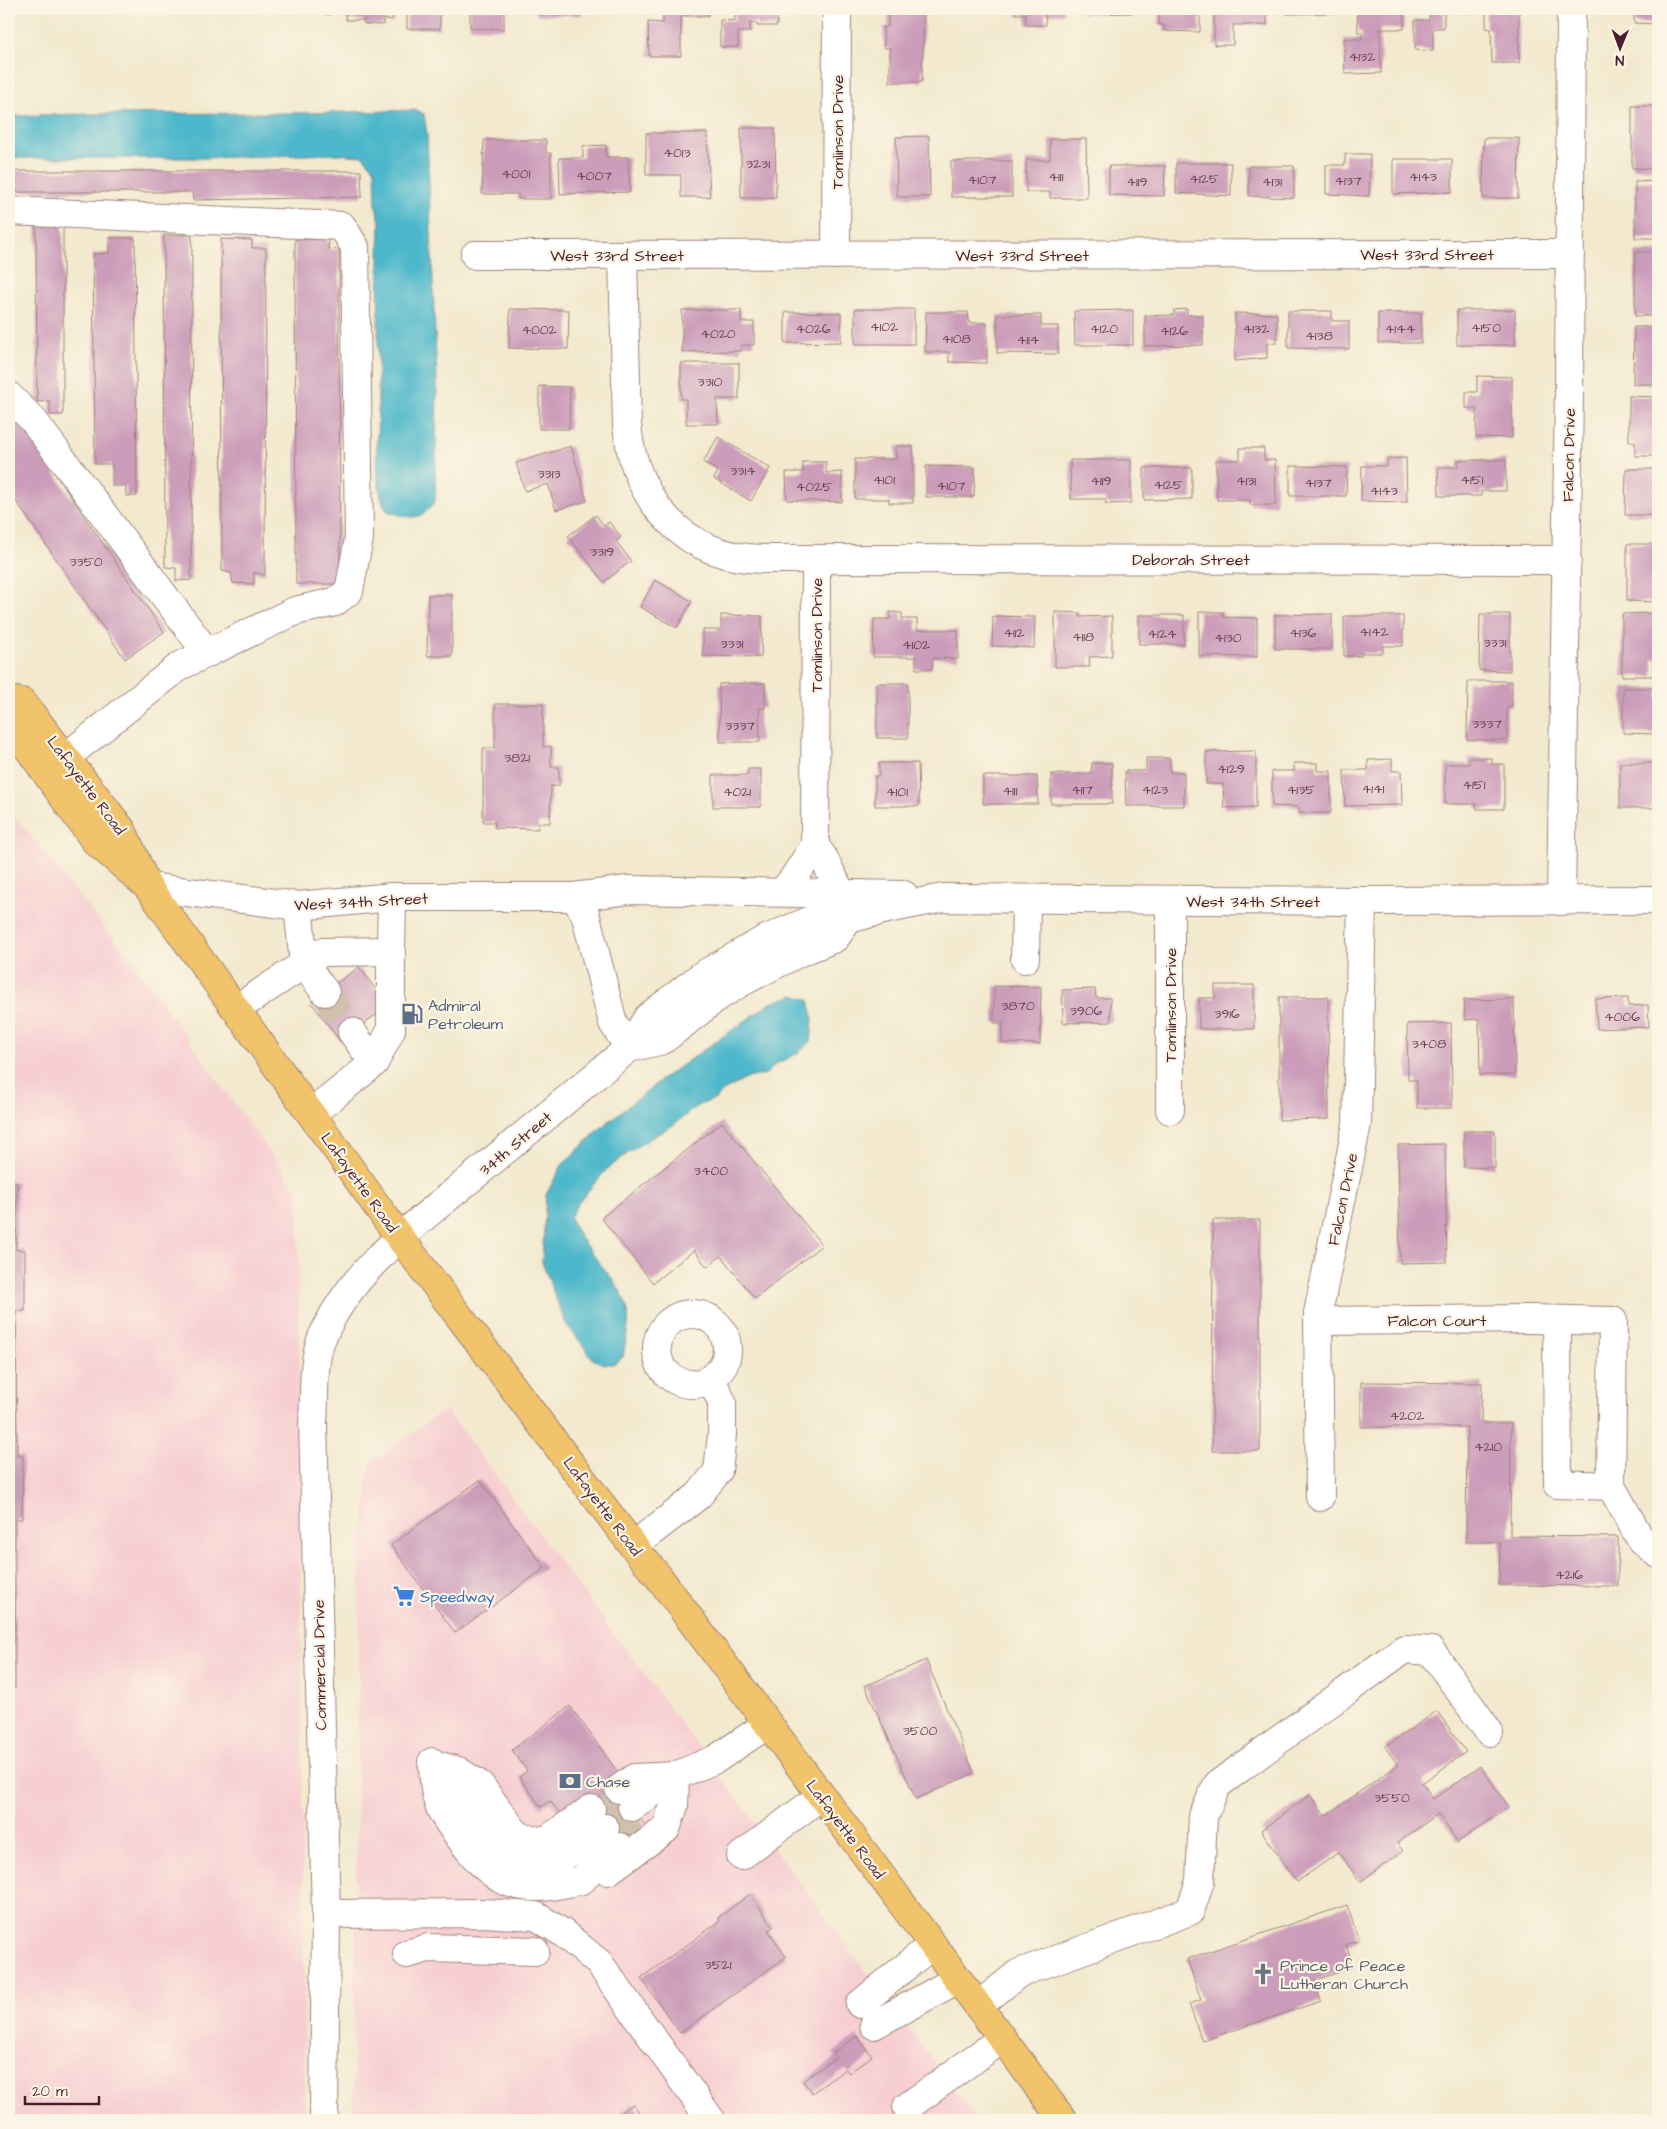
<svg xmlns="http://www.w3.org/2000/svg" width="1667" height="2129" viewBox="0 0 1667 2129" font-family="'Architects Daughter',sans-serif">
<rect width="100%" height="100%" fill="#fcf5e5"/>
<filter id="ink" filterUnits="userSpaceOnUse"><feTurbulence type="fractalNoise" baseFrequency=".02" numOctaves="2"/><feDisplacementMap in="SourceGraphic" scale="10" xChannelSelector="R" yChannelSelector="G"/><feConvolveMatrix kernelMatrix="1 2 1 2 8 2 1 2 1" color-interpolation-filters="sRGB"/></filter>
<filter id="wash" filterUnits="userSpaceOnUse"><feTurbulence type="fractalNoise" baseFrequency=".0096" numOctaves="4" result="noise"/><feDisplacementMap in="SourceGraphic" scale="20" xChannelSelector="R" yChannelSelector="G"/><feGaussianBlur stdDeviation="1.12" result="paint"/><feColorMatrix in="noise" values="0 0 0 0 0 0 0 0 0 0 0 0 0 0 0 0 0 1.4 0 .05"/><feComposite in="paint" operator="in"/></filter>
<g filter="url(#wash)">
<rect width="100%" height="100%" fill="#f2e9ce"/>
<g fill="#f7cfd2">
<polygon points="9,809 134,964 298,1192 305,2120 9,2120"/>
<polygon points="446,1409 977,2120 353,2120 360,1565 370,1463"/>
</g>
<g fill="#4eb8cb" stroke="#4c6c7b">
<path d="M415,110L424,114L427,134L437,383L435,501C420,523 410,518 387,511C372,486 378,434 378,405C378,344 378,282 380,221L376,207L375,170L363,156L336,154L203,158H9V116C144,111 280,116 415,110Z"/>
<path d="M794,995L809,1000L813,1017L811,1042L796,1054L776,1064L766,1074L748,1078L723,1091L716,1099L699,1105L673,1125L636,1147L606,1170L578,1203L570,1217C581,1249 620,1279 627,1307C631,1323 625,1342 623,1357L613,1364H605L594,1360L565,1322L542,1262L546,1195L562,1165L603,1126L662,1079L771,1003Z"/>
</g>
<g id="blocks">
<g fill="#cc9dba">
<polygon points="293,9 331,9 330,15"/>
<polygon points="345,9 393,9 393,20 383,19 383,25 364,24 364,20 346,20"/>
<rect x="407" y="9" width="33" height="20"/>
<polygon points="470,9 504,9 504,29 470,28"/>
<rect x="537" y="9" width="45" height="6"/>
<rect x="598" y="9" width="46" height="3"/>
<polygon points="659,9 708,9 708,16 681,16 681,56 649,56 648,22 663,23 663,14 659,14"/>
<polygon points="735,9 780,9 780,12 777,12 777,26 757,26 757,23 750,23 750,32 738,32 738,47 720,47 720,20 735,21"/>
<polygon points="888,9 924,9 922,82 890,82 890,48 884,48 883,27 888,27"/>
<rect x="952" y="9" width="44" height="3"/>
<polygon points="1015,9 1064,9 1064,14 1045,14 1046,25 1026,25 1026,14 1015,14"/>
<polygon points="1082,9 1133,9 1133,13 1082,14"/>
<polygon points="1159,9 1200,9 1200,32 1164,31 1164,25 1159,25"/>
<polygon points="1231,9 1267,9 1267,25 1233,25 1233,45 1214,45 1214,13 1231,13"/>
<polygon points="1286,9 1335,9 1335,13 1286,14"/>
<polygon points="1357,9 1404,9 1404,29 1380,29 1381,73 1345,74 1344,39 1362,39 1362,32 1358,32"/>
<polygon points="1425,9 1472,9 1472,13 1444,12 1444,28 1433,28 1433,51 1415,50 1415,20 1429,20 1429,13 1425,13"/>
<polygon points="1486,9 1519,9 1519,63 1492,63 1491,29 1486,28"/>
<polygon points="1634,9 1658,9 1658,24 1634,23"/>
<polygon points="1632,106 1658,106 1658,169 1632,168"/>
<polygon points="741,128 775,128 776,198 741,198"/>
<polygon points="646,133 707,133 710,197 681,197 681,175 646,175"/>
<polygon points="929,136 930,197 897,197 896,137"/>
<polygon points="1484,138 1519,138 1518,198 1483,198"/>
<polygon points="1050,139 1086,139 1087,198 1050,198 1050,192 1026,192 1026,160 1050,160"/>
<polygon points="484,140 546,140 546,153 551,153 551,199 518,199 518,194 482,194"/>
<polygon points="606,145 606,157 628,157 630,192 560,194 559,158 583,158 583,146"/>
<polygon points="1345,154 1370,154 1369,196 1326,194 1326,165 1345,165"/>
<polygon points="1393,159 1452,159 1452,192 1393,194"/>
<rect x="951" y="161" width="61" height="36"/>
<polygon points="1176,163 1231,163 1231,196 1176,193"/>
<polygon points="1109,166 1165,166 1164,196 1109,195"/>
<polygon points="1249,166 1294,166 1294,198 1249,196"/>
<polygon points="9,171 361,171 362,197 193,200 192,192 9,192"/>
<polygon points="1658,181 1658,238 1635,238 1635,182"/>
<polygon points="36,223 63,223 63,415 50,415 50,401 37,402"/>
<polygon points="9,224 12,224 11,367 9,367"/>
<polygon points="164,235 192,235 191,580 176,581 176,568 165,567"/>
<polygon points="109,238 135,238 137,496 126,496 126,486 112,486 112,464 95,464 93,254 109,253"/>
<polygon points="221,239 252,240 252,248 266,248 265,575 254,572 254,584 233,583 231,573 222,571"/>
<polygon points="295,239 329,240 328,249 339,250 340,584 296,584"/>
<rect x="1635" y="252" width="23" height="64"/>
<polygon points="510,309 569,310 568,349 509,348"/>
<rect x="855" y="309" width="59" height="35"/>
<polygon points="1187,309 1187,315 1203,315 1203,345 1145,346 1145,316 1174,315 1174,310"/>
<polygon points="682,310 741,310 741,322 754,322 754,345 741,345 741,351 682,352"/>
<polygon points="1133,310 1133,345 1075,345 1074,311"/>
<rect x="1457" y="310" width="58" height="35"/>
<polygon points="1288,311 1332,311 1332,321 1349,321 1349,349 1288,348"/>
<polygon points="785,312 841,313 841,342 785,343"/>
<polygon points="926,312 968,312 969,323 987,323 987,363 949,362 949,352 925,352"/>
<polygon points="1235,313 1277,314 1277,343 1267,343 1267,358 1235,361"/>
<rect x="1378" y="313" width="43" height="30"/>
<polygon points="997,315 1041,315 1041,326 1058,326 1058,354 997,353"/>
<polygon points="1634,327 1658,327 1658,384 1633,384"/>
<polygon points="681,363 739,363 739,399 717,399 718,424 686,424 686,399 681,399"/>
<polygon points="1477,376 1512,377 1512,438 1476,437 1477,409 1466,408 1466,392 1477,392"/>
<polygon points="539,386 570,387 569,429 539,429"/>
<polygon points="1629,396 1658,397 1658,456 1635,456 1635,442 1629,442"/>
<polygon points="9,407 164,632 125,659 9,491"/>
<polygon points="718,437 770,468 751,501 714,479 718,471 703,462"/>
<polygon points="571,446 587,501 556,510 548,484 525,491 516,463"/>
<polygon points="896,446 913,446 913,503 889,503 889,499 855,499 855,459 896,459"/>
<polygon points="1240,448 1264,448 1264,460 1275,460 1276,505 1250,505 1250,500 1217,500 1216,460 1240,460"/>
<polygon points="1406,458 1407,502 1361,501 1362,466 1387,466 1387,459"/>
<polygon points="1070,460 1131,460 1131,503 1106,504 1105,499 1071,499"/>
<polygon points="1458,460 1506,460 1506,491 1481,491 1481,496 1439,496 1438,467 1458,467"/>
<polygon points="803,462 826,462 826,473 842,472 842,502 787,500 786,472 803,472"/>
<polygon points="926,466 975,467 974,497 926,497"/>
<polygon points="1290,466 1347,467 1346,496 1290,496"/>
<polygon points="1144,468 1192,468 1192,499 1144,500"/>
<polygon points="1626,469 1658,469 1658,515 1625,515"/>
<polygon points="596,515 604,526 609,522 621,537 616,541 631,561 604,582 568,536"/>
<polygon points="1627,544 1658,544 1658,602 1627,601"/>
<polygon points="655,580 692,601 677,628 640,607"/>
<polygon points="428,595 452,595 452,656 427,656"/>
<polygon points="890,612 902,613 902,619 917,619 917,630 958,630 958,659 933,658 932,669 916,669 916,657 873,657 874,619 890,619"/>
<polygon points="1055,612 1080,613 1080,617 1112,616 1112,656 1089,657 1090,667 1055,667"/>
<polygon points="1199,612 1223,612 1223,617 1257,618 1257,657 1199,656"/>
<polygon points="1656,613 1658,659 1653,659 1653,676 1622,676 1622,614"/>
<polygon points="1332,614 1332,649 1275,649 1275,615"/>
<polygon points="1480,614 1510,614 1510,671 1479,670"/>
<polygon points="721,615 762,616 761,657 703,656 703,630 721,630"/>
<rect x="1139" y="615" width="45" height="29"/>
<polygon points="993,616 1035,617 1034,648 992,646"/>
<polygon points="1344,616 1403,616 1403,646 1383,646 1383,653 1361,653 1361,656 1344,656"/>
<polygon points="1468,681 1512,681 1512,706 1507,706 1507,740 1467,740"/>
<polygon points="747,683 765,683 765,708 759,708 760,742 720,742 719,684"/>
<rect x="877" y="683" width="31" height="55"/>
<polygon points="1623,688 1658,688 1658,734 1623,733"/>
<polygon points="495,704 543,704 543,747 551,746 551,767 559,767 559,786 551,786 550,823 538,823 538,829 495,828 495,822 483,822 483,748 495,748"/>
<polygon points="1256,751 1256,807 1224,808 1223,784 1206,784 1206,752"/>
<polygon points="1146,758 1170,758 1170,772 1184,772 1184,806 1126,806 1125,771 1146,771"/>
<polygon points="1469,758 1492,758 1492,764 1504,764 1504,809 1477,809 1476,804 1445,804 1445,764 1469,764"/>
<polygon points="1392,759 1392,771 1401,771 1402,805 1345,806 1344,770 1368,770 1368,760"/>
<polygon points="879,763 918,763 919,806 875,806 875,776 879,776"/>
<polygon points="1092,763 1112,763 1112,804 1051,804 1051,774 1091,774"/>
<polygon points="1294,763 1317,763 1317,771 1331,771 1331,813 1299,813 1299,807 1272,806 1272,771 1294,771"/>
<rect x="1620" y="763" width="38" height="45"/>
<polygon points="748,769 761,769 761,807 713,807 713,775 748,775"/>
<polygon points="983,776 1037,776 1038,804 983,804"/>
<polygon points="359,967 388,1006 340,1041 311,1002"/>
<polygon points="1215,985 1254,985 1254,1029 1199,1029 1199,998 1215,998"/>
<polygon points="994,986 1041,987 1040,1044 1002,1043 1003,1023 994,1023"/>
<polygon points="1095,989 1096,998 1110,998 1111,1022 1063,1023 1062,990"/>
<polygon points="1279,997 1328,997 1329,1119 1279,1120"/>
<polygon points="1628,998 1628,1006 1648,1005 1649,1027 1597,1029 1595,999"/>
<polygon points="1514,999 1515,1075 1480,1075 1479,1019 1465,1020 1464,1000"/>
<polygon points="1451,1023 1452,1108 1417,1108 1417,1080 1408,1080 1407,1024"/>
<polygon points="722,1122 822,1245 755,1299 721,1256 707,1267 694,1250 653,1283 601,1218"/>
<polygon points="1464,1131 1495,1131 1495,1168 1464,1167"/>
<polygon points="1445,1144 1447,1262 1400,1263 1398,1145"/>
<polygon points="9,1182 17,1182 16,1250 25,1250 25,1311 16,1311 17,1456 23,1456 22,1519 15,1519 15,1688 9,1688"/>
<polygon points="1213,1220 1260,1220 1260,1451 1212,1451"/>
<polygon points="1361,1382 1482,1383 1481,1423 1511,1423 1510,1536 1618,1537 1618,1586 1499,1585 1500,1542 1466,1542 1467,1427 1361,1427"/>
<polygon points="480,1480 545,1568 455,1633 391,1545"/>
<polygon points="926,1660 974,1773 916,1799 865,1686"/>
<polygon points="570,1706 622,1778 615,1784 650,1832 624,1852 566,1821 550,1801 541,1807 519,1777 527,1771 512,1750"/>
<polygon points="1437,1711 1466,1752 1422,1783 1433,1799 1480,1766 1509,1807 1458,1842 1438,1814 1397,1843 1403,1851 1360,1882 1339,1852 1297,1882 1261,1830 1310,1795 1325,1816 1398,1765 1385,1747"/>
<polygon points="750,1894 773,1927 768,1930 786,1957 680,2033 641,1978 720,1921 718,1918"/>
<polygon points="1347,1905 1359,1940 1346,1945 1353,1967 1314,1981 1321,2001 1202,2041 1189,2004 1201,2000 1187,1959"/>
<polygon points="857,2036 872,2056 849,2073 846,2069 812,2093 803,2081 836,2057 833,2053"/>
<polygon points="633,2104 645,2120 610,2120"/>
</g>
</g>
</g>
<g filter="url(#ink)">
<use href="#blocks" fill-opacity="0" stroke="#9e847c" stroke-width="1"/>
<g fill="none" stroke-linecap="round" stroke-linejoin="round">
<g stroke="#d0c1ad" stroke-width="28" stroke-dasharray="28 14" stroke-linecap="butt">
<polyline points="325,992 352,1032"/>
<polyline points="597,1818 624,1797"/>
<polyline points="612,1837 639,1817"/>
</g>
<g stroke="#9e847c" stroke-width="30">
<g id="minor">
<polyline points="9,211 342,226 355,247 359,538 349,591 335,602 295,611 180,666 66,757"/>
<polyline points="475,255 1570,254"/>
<path d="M623,255L627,426C635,501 684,558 763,559L1567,560"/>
<polyline points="836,255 837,9"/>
<polyline points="9,396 33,420 207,653"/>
<polyline points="816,559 815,846 823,857 841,893"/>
<polyline points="148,887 298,906 392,897 574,897 628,890 904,895"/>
<path d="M782,892C796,879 803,861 815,846"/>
<polyline points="574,897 585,913 613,1023 629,1048"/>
<polyline points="1170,900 1170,1110"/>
<polyline points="1561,901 1569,393 1571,9"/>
<polyline points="298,906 304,964 322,952 391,951 392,897"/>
<polyline points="1025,959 1026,899"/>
<polyline points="236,1009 304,964 325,992"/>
<polyline points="352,1032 374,1063"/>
<polyline points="629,1048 663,1040 719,996 740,983 800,952 835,938 849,919"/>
<polyline points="311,1114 374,1063 391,1030 391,951"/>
<circle cx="692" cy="1349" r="35"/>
<polyline points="1318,1321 1531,1319 1613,1321 1611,1486 1641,1540 1658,1554"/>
<polyline points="1557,1321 1558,1484 1611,1486"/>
<polyline points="1320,1497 1318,1313 1357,1124 1362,901"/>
<polyline points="633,1546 698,1496 718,1471 722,1435 722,1402 711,1379"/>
<polyline points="432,1762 459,1799 509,1859 534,1865 559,1860 605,1828"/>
<polyline points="619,1789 634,1778 675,1776"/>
<polyline points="632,1807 675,1776 716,1759 768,1724"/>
<path d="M591,1809L548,1839L538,1841L521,1837L513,1830L480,1785L458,1771L433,1764C434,1803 439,1810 462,1841C499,1890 523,1894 582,1880L596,1863L620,1847"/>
<polyline points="741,1856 821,1796"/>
<polyline points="608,1871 666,1829 674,1806 675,1776"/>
<polyline points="326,1914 483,1913 536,1916 563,1933 599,1963 711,2120"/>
<polyline points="407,1954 428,1948 535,1951"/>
<polyline points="860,2004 932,1945"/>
<polyline points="978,2006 1019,1973 1190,1911 1200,1881 1203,1816 1217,1785 1404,1649 1431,1651 1489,1732"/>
<polyline points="874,2025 958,1979"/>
<polyline points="907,2107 1002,2039"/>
<path d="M324,2120L326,1914L313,1423C315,1397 312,1365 321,1340C350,1268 423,1219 480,1171C530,1130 579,1089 629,1048L648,1017L701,976L764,940L830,912L849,919L887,909L943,898L1362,901L1658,900"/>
</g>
</g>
<g stroke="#9e847c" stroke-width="30">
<g id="major">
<polyline points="9,700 22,702 122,830 145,881"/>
<polyline points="9,713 23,741 95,841 148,887 400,1238 633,1546 658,1576 1063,2120"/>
</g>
</g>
<use href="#minor" stroke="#fff" stroke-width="28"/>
<use href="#major" stroke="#f1c36a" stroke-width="28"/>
</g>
</g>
<defs>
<g id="fuel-bare" transform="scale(1.725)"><path d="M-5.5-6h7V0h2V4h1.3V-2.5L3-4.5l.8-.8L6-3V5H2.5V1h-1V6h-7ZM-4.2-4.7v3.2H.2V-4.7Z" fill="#5c6f8a" stroke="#fcf5e5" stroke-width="2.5" paint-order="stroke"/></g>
<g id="supermarket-bare" transform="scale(1.725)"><path d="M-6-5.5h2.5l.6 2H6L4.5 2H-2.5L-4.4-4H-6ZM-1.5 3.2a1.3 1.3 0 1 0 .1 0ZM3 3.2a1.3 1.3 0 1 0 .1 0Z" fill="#3f7fe0" stroke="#fcf5e5" stroke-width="2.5" paint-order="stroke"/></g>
<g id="bank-bare" transform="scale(1.725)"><path d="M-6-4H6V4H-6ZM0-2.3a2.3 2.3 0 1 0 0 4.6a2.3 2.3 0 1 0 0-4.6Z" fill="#5c6f8a" stroke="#fcf5e5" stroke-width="2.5" paint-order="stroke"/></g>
<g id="church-bare" transform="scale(1.725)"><path d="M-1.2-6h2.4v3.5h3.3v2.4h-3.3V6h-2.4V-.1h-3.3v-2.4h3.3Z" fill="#6b7280" stroke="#fcf5e5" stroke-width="2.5" paint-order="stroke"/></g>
</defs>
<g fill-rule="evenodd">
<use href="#fuel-bare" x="412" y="1014"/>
<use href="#supermarket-bare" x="404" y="1596"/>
<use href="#bank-bare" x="570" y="1781"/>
<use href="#church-bare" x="1263" y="1974"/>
</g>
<g text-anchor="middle" stroke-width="4.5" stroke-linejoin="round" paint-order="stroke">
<g font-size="14" fill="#6a3e4f">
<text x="1362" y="61">4132</text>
<text x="677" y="157">4013</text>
<text x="758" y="168">3231</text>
<text x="516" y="178">4001</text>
<text x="594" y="180">4007</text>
<text x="1056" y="181">4111</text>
<text x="1423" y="181">4143</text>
<text x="1204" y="183">4125</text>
<text x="982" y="184">4107</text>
<text x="1348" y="185">4137</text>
<text x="1137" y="186">4119</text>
<text x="1272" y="186">4131</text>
<text x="884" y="331">4102</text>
<text x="1486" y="332">4150</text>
<text x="813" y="333">4026</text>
<text x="1104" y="333">4120</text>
<text x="1256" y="333">4132</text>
<text x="1400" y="333">4144</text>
<text x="539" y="334">4002</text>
<text x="1174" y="335">4126</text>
<text x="718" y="338">4020</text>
<text x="1319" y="340">4138</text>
<text x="956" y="343">4108</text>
<text x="1028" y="344">4114</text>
<text x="710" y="386">3310</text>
<text x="743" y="475">3314</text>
<text x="549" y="478">3313</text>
<text x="884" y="484">4101</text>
<text x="1472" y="484">4151</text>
<text x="1101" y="485">4119</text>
<text x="1246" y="485">4131</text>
<text x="1318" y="487">4137</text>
<text x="1168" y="489">4125</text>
<text x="951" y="490">4107</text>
<text x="814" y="491">4025</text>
<text x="1384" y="495">4143</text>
<text x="602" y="556">3319</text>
<text x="86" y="566">3350</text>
<text x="1374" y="636">4142</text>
<text x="1014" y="637">4112</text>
<text x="1303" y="637">4136</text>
<text x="1162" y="638">4124</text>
<text x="1083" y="641">4118</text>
<text x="1228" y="642">4130</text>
<text x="1495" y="647">3331</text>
<text x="732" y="648">3331</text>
<text x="916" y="649">4102</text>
<text x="1487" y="728">3337</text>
<text x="740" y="730">3337</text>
<text x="517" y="762">3821</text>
<text x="1231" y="773">4129</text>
<text x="1474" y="789">4151</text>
<text x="1373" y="793">4141</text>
<text x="1082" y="794">4117</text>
<text x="1155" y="794">4123</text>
<text x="1301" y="794">4135</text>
<text x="1010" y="795">4111</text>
<text x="737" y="796">4021</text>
<text x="897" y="796">4101</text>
<text x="1018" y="1010">3870</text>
<text x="1086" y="1015">3906</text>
<text x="1227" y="1018">3916</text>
<text x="1622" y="1021">4006</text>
<text x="1429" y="1048">3408</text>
<text x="711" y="1175">3400</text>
<text x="1407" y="1420">4202</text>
<text x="1488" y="1451">4210</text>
<text x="1569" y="1579">4216</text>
<text x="920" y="1735">3500</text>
<text x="1392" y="1802">3550</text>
<text x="718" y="1969">3521</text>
</g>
<g font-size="16" fill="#4a1f2b" stroke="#fcf5e5">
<text transform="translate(837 132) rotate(-90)" y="6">Tomlinson Drive</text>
<text x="1427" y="260">West 33rd Street</text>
<text x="617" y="261">West 33rd Street</text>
<text x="1022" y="261">West 33rd Street</text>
<text transform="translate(1568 455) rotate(-89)" y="6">Falcon Drive</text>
<text x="1191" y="565">Deborah Street</text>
<text transform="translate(816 635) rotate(-90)" y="6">Tomlinson Drive</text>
<text transform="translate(87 785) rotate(53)" y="6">Lafayette Road</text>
<text transform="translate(361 901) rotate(-3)" y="6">West 34th Street</text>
<text x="1253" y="907">West 34th Street</text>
<text transform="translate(1170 1005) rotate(-90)" y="6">Tomlinson Drive</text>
<text transform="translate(515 1143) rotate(-40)" y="6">34th Street</text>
<text transform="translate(360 1182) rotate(54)" y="6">Lafayette Road</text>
<text transform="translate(1342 1199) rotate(-78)" y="6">Falcon Drive</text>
<text x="1437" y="1326">Falcon Court</text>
<text transform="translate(603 1506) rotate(53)" y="6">Lafayette Road</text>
<text transform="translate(319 1665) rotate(-91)" y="6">Commercial Drive</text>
<text transform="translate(846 1829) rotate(53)" y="6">Lafayette Road</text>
</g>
<g font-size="16" fill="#4e5e75" stroke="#fcf5e5" text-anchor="start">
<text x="428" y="1011">Admiral<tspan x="428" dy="18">Petroleum</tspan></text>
<text x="586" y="1787">Chase</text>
</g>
<g font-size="16" fill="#366cbe" stroke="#fcf5e5" text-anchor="start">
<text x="420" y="1602">Speedway</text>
</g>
<g font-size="16" fill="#5b616d" stroke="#fcf5e5" text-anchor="start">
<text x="1280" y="1971">Prince of Peace<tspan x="1280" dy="18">Lutheran Church</tspan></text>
</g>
</g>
<rect width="1667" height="2129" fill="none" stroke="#fcf5e5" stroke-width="30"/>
<g transform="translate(1620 48) rotate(181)" stroke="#fcf5e5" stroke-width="4" paint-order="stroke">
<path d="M0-4L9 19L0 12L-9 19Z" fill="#4a1f2b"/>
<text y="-8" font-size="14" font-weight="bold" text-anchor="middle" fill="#4a1f2b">N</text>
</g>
<path d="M25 2096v8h74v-8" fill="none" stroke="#4a1f2b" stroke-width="2.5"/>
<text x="32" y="2096" font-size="15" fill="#4a1f2b" stroke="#fcf5e5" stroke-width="4" paint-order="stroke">20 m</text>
</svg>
